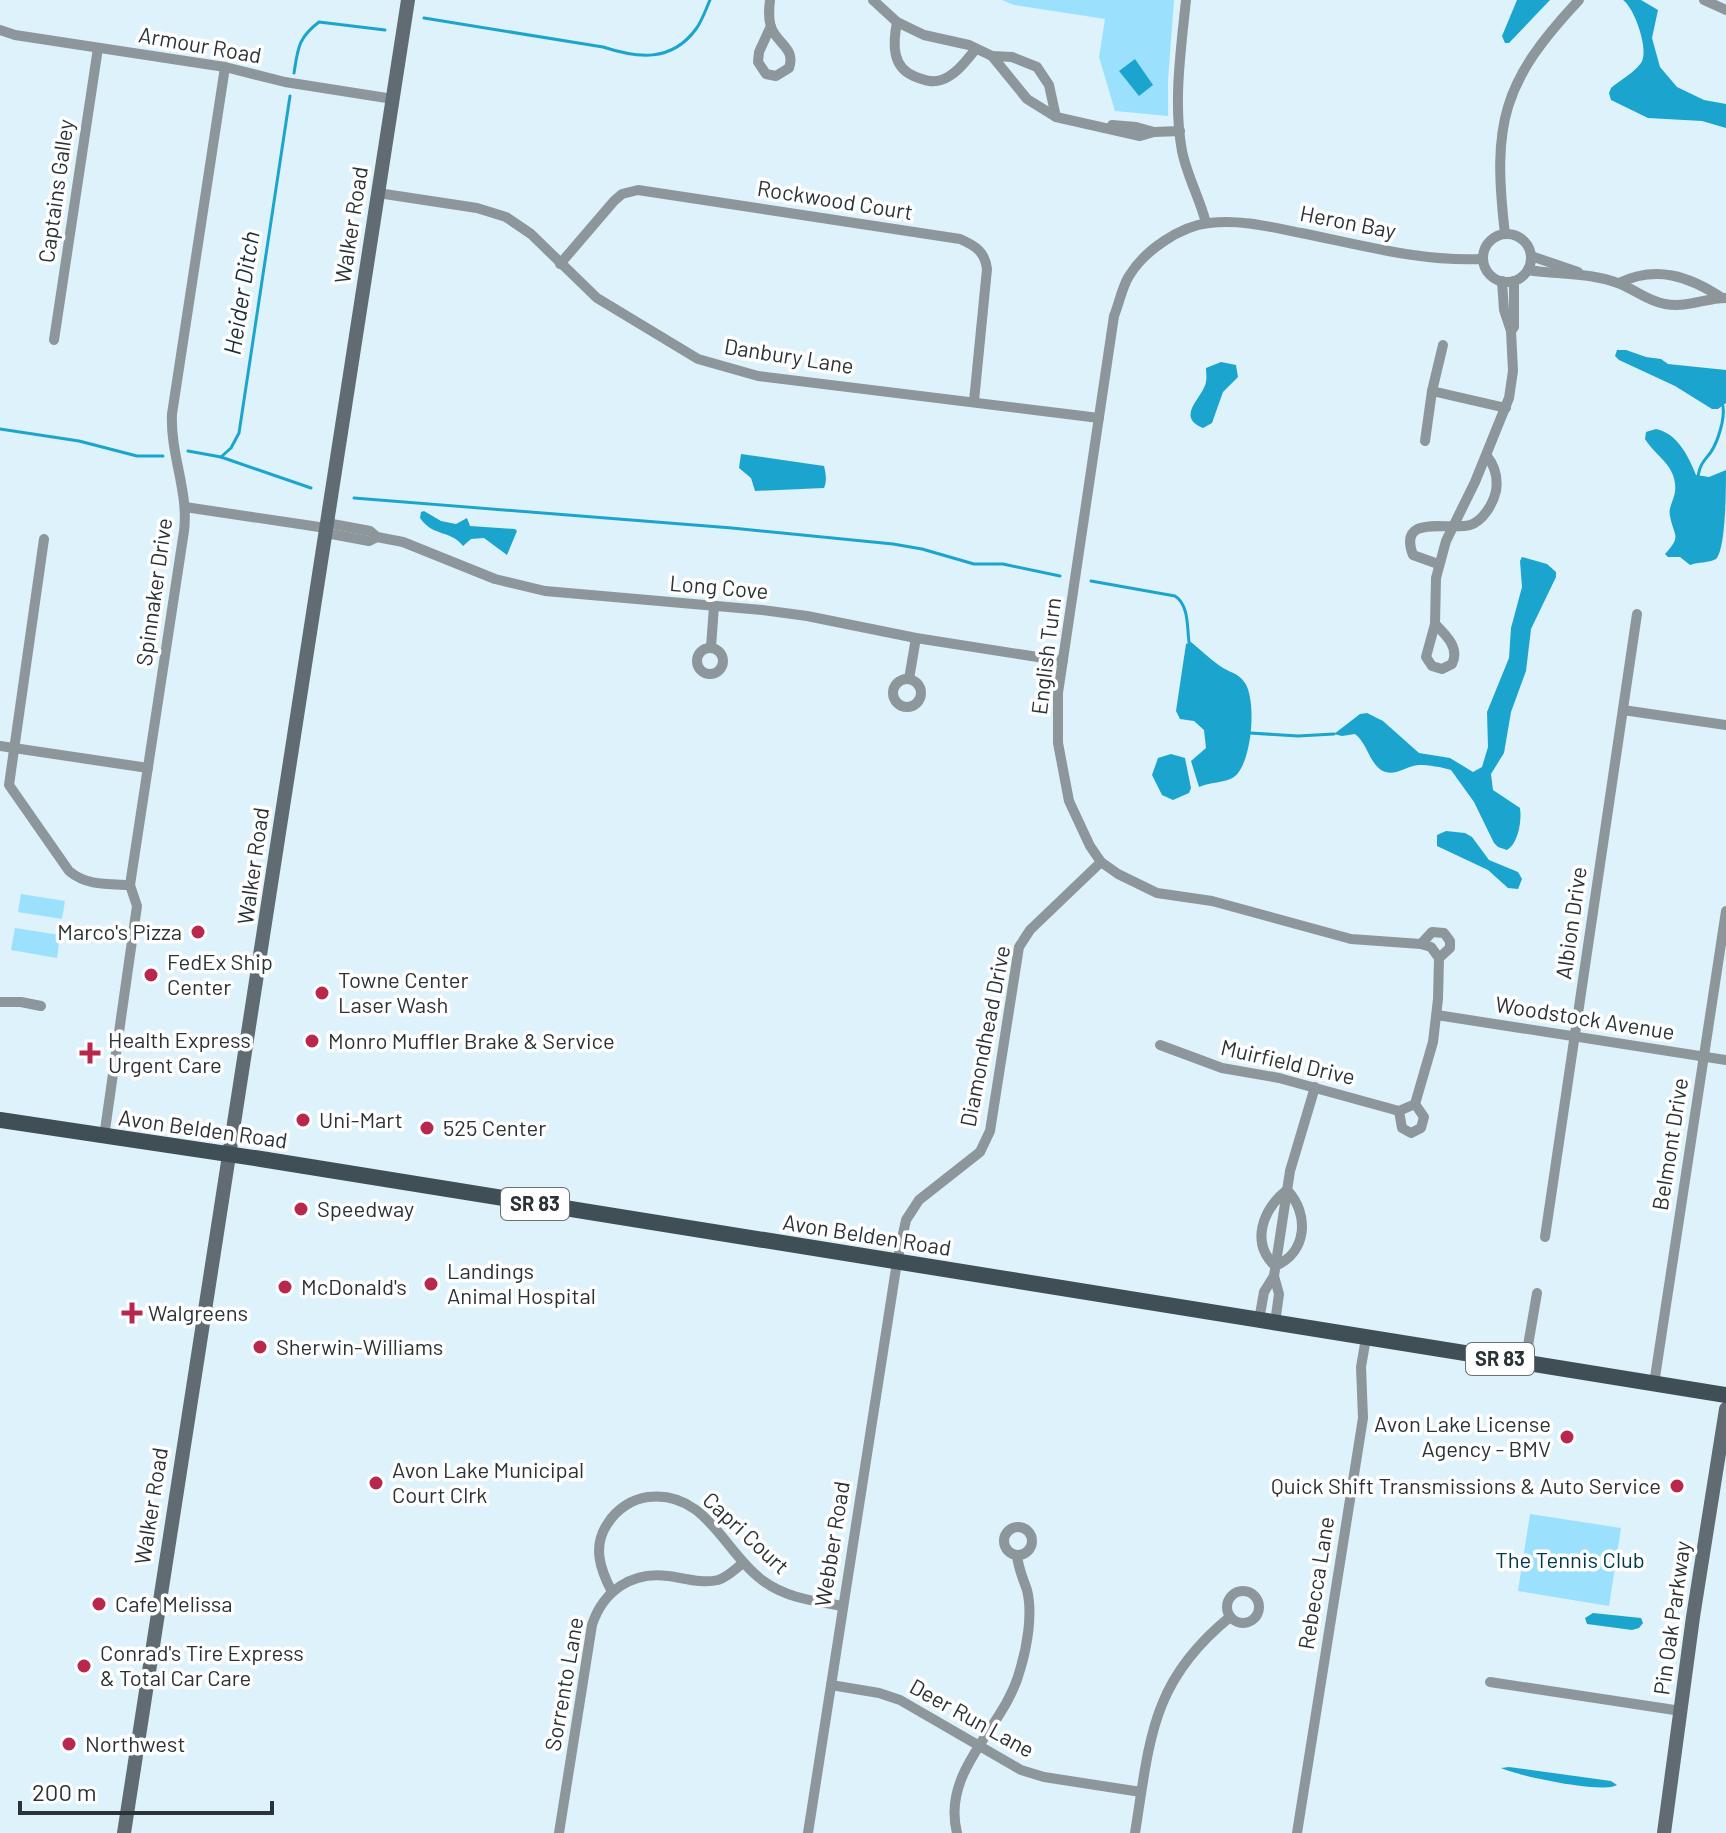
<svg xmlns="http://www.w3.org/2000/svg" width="1726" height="1833" viewBox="0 0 1726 1833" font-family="Barlow,sans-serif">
<rect width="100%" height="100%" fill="#ddf2fb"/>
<g fill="#9be1fd">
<polygon points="1002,0 1174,0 1168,80 1168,116 1115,111 1099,57 1105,19 1014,5"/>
<polygon points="21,894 65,901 62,919 18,912"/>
<polygon points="15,928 60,935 57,958 11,950"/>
<polygon points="1530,1514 1621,1528 1609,1606 1518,1591"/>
</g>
<g fill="#1ba5ce">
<polygon points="1517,0 1550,0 1509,43 1505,43 1502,36"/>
<path d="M1623,0H1641L1658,10L1652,38L1660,67L1677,87L1704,100L1726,104V128L1702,121L1648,118L1611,100L1609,93L1611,88C1620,80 1634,73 1641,63C1650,51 1634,7 1623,0Z"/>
<polygon points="1135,59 1153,85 1139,96 1119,71"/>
<polygon points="1617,350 1626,350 1646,357 1661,359 1668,364 1726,370 1726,403 1718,409 1712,409 1675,386 1619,360 1615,356"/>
<path d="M1221,362L1236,365L1238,377L1223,392L1212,423L1203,428C1175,416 1203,398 1206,382C1207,377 1206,373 1206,368Z"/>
<path d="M1656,429C1677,433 1689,457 1696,475L1709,477L1726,470C1726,488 1726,549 1716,559C1709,563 1698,562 1690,565L1680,557H1668L1665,554C1682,535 1674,537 1670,516C1668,507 1674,500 1675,492C1678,466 1656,457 1645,439L1646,432Z"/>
<path d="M741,454L824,466C826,474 827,481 824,488L755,491L751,478L739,468Z"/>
<path d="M424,511L441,521L456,524L467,518L470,526L515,529L517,531L507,555L484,538L471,539L463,546C451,530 433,537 420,518L421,512Z"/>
<path d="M1522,557L1547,564L1556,572V577L1531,629L1526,671L1511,712L1504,753L1491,774L1493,790L1520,808C1522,821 1518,844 1507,850L1498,847L1494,843L1474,802L1451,770C1442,767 1428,765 1419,765C1405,766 1394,778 1381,770C1368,760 1367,743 1355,734L1342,736L1334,734L1360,714L1367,713L1383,721L1419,753L1450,758L1473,772L1482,767L1488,747L1487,712L1509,658L1511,628L1522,587L1520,561Z"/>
<path d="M1191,642C1201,650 1210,659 1220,666C1228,672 1239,673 1245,683C1257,701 1252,764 1234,777C1225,783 1209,782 1199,787L1191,761L1206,748L1204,730L1194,721L1180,719L1176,711L1186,644Z"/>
<polygon points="1171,754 1185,758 1191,788 1189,793 1173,800 1162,795 1152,775 1158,758"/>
<polygon points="1446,831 1465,833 1472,837 1489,860 1518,872 1522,879 1518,889 1508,888 1488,870 1437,846 1437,835"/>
<polygon points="1593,1613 1641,1618 1643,1623 1639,1628 1632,1630 1587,1624 1585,1618"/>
<path d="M1509,1767L1611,1781L1617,1785C1603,1794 1518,1776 1501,1768Z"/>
</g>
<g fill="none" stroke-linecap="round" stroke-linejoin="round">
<g stroke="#1ba5ce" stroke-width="3">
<path d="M424,18L603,47C637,58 671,63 696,29C702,21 706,9 710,0"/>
<path d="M294,73C298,48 298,38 319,22L385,30"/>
<polyline points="0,429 79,441 137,456 163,456"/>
<polyline points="188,451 221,457 231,448 239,433 290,96"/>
<polyline points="221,457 311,488"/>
<path d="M1698,476C1700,464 1704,461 1711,452C1718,441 1725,419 1723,406"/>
<polyline points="354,498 732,528 893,544 922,549 974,564 1003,564 1060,576"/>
<path d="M1091,581L1175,596C1189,605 1187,627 1189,642"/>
<polyline points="1250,733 1298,736 1334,734"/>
</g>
<g stroke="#8d969a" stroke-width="10">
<path d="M770,0C769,9 768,18 771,27C777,44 796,48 789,68L776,76L766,74L758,62L759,52L771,26"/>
<polyline points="873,0 897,22 924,35 969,45 992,56 1012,57 1037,67 1049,85 1056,117"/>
<path d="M1186,0C1181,49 1173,103 1182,151C1187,176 1200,199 1206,223"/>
<polyline points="1704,0 1726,10"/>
<path d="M897,22C893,43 891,68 916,77C924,80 932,83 941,80C955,76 966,61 975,50"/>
<polyline points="0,30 15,35 225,67 285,82 393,99"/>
<polyline points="992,56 1027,99 1056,117 1140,136 1154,132 1180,131"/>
<polyline points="1112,125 1136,127 1154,132"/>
<polyline points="378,193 477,208 506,217 531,234 597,298 698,359 758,376 1099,418"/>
<path d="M1505,234C1492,123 1502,82 1579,0"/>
<circle cx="1507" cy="258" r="24"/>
<polyline points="1531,256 1578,272"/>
<path d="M560,264L614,201L622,194L638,190L960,239C976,246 985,252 987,269L974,401"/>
<path d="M1528,270C1558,275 1591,272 1620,284C1636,290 1647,301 1665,304C1688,308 1705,298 1726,298"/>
<polyline points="1502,281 1504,310 1511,331"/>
<path d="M1619,283C1656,265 1689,276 1722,298"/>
<polyline points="54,340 98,48"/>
<polyline points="1432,391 1506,408"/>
<polyline points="1425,441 1432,391 1443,345"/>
<polyline points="185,507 326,528"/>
<polyline points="327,523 370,531 377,537 403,542 495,579 545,591 762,610 807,616 916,638 1063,661"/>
<polyline points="326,533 369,541 377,537"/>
<path d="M44,539L9,785L69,871C87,886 107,884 130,885L137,906L104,1137"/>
<path d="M1438,564L1413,555C1397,513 1450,531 1470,525C1483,521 1493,504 1496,491C1498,478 1495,466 1487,456"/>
<path d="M1435,624C1446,635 1460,648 1452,664L1442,669L1432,666L1426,657L1435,624L1436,578L1446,541L1475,482L1509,398L1513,371L1511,331L1514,327V281"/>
<polyline points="711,647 714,606"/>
<circle cx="710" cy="661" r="13"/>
<polyline points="909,679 916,638"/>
<circle cx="907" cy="693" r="14"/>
<polyline points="1623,710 1726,725"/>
<polyline points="0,746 148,768"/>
<path d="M130,885L184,531C189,492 170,454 172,414L225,67"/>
<polyline points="1421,944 1432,932 1444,933 1450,941 1450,948 1439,958"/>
<polyline points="0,1002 21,1002 41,1006"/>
<polyline points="1437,1015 1726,1060"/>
<path d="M1160,1045L1222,1068L1279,1078L1399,1111L1415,1104L1433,1042L1438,999L1439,958L1431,947L1421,944L1351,939L1212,901L1157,893L1118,874L1101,862L1090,846L1069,801L1058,743V693L1114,316C1119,304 1122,287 1129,276C1144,251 1180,226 1209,223C1240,219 1271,227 1301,233C1361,245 1421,262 1483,259"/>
<polyline points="1399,1111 1402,1128 1411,1133 1421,1128 1424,1117 1415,1104"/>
<path d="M1287,1190C1310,1214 1307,1253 1275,1266C1250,1242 1263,1209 1287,1190Z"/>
<polyline points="1545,1237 1637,614"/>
<polyline points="1274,1276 1279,1294 1275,1323"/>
<polyline points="1259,1320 1264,1292 1274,1276 1290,1171 1315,1087"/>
<polyline points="1525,1363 1537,1293"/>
<polyline points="1654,1384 1726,911"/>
<circle cx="1018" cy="1541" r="14"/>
<circle cx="1243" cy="1607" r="16"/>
<path d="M612,1592C600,1569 592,1546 608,1523C617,1509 632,1499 648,1497C706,1490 724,1552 762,1580C786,1598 814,1601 843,1606"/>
<polyline points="1490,1682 1681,1711"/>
<polyline points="831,1685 879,1693 900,1700 1021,1770 1044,1777 1141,1792"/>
<path d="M559,1833L592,1625C603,1591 632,1571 668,1576C684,1578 702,1584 718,1580C728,1577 735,1569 743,1563"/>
<polyline points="808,1833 897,1262 906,1220 919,1200 980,1152 990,1131 1019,947 1030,930 1101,862"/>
<path d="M957,1833C941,1769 1005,1728 1020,1670C1027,1647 1033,1614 1027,1590C1023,1578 1018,1568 1017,1555"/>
<path d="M1135,1833C1150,1739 1151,1681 1230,1617"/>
<polyline points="1297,1833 1363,1418 1361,1367 1366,1338"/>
</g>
<g stroke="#606c71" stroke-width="14">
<polyline points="124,1833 408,0"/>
<polyline points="1664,1833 1693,1617 1726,1409"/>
</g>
<polyline stroke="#404f55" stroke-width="16" points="0,1120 261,1159 1726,1395"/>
</g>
<g fill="#b8274c" stroke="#fff" stroke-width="3">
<circle cx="198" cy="932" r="8"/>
<circle cx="151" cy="975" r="8"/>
<circle cx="322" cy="993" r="8"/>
<circle cx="312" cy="1041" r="8"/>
<path d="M86 1041h8v8h8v8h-8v8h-8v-8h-8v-8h8z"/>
<circle cx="303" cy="1120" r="8"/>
<circle cx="427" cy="1128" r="8"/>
<circle cx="301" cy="1209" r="8"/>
<circle cx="431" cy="1284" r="8"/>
<circle cx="285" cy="1287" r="8"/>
<path d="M128 1301h8v8h8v8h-8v8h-8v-8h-8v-8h8z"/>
<circle cx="260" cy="1347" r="8"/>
<circle cx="1567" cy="1437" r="8"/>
<circle cx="376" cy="1483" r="8"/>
<circle cx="1677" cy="1486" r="8"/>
<circle cx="99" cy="1604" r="8"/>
<circle cx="84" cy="1666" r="8"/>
<circle cx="69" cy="1744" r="8"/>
</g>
<g text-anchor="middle" stroke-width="7" stroke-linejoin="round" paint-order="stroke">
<g fill="#fff" stroke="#6b7072" stroke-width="2">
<rect x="501" y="1188" width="68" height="32" rx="6"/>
<rect x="1466" y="1343" width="68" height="32" rx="6"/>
</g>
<g font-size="20" font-weight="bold" fill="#2b3336">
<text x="535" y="1211">SR 83</text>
<text x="1500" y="1366">SR 83</text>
</g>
<g font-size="22" fill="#2b3336" stroke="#fff">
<text transform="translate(200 45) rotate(10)" y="8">Armour Road</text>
<text transform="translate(56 191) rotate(-82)" y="8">Captains Galley</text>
<text transform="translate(835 200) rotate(9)" y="8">Rockwood Court</text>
<text transform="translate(1348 222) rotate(11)" y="8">Heron Bay</text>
<text transform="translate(351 225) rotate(-81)" y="8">Walker Road</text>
<text transform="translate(789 356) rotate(9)" y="8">Danbury Lane</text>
<text transform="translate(719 587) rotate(5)" y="8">Long Cove</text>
<text transform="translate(154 592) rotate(-82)" y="8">Spinnaker Drive</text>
<text transform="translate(1046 656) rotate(-83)" y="8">English Turn</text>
<text transform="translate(253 866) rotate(-82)" y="8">Walker Road</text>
<text transform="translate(1571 923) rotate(-82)" y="8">Albion Drive</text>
<text transform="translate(1585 1018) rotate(9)" y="8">Woodstock Avenue</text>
<text transform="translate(985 1036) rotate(-79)" y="8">Diamondhead Drive</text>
<text transform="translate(1288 1062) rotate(13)" y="8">Muirfield Drive</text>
<text transform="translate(203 1129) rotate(8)" y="8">Avon Belden Road</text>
<text transform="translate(1670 1144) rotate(-81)" y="8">Belmont Drive</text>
<text transform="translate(867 1235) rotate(9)" y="8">Avon Belden Road</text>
<text transform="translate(151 1506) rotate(-81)" y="8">Walker Road</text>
<text transform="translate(746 1533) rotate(43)" y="8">Capri Court</text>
<text transform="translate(832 1544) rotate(-81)" y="8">Webber Road</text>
<text transform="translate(1316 1583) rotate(-81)" y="8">Rebecca Lane</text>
<text transform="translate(1672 1618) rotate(-82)" y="8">Pin Oak Parkway</text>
<text transform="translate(564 1684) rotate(-80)" y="8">Sorrento Lane</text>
<text transform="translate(972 1718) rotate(29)" y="8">Deer Run Lane</text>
</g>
<g font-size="22" fill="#2b3336" stroke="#fff" text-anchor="start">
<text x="182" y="940" text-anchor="end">Marco's Pizza</text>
<text x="167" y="970">FedEx Ship<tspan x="167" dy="25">Center</tspan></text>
<text x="338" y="988">Towne Center<tspan x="338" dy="25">Laser Wash</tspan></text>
<text x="108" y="1048">Health Express<tspan x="108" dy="25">Urgent Care</tspan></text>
<text x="328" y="1049">Monro Muffler Brake &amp; Service</text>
<text x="319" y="1128">Uni-Mart</text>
<text x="443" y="1136">525 Center</text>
<text x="317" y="1217">Speedway</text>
<text x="447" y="1279">Landings<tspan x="447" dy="25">Animal Hospital</tspan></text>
<text x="301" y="1295">McDonald's</text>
<text x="148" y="1321">Walgreens</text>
<text x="276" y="1355">Sherwin-Williams</text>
<text x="1551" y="1432" text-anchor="end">Avon Lake License<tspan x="1551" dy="25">Agency - BMV</tspan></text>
<text x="392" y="1478">Avon Lake Municipal<tspan x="392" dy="25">Court Clrk</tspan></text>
<text x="1661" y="1494" text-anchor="end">Quick Shift Transmissions &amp; Auto Service</text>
<text x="115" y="1612">Cafe Melissa</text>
<text x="100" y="1661">Conrad's Tire Express<tspan x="100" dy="25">&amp; Total Car Care</tspan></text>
<text x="85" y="1752">Northwest</text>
</g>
<g font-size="22" fill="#00394a" stroke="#fff">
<text x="1570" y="1568">The Tennis Club</text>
</g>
<g font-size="24" font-style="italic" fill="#1a2e36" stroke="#fff">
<text transform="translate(242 293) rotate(-81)" y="8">Heider Ditch</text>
</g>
</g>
<path d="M20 1801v12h252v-12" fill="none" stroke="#2b3336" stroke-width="4"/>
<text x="32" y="1801" font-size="24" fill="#2b3336" stroke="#ffffff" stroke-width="6" paint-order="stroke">200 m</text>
</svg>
